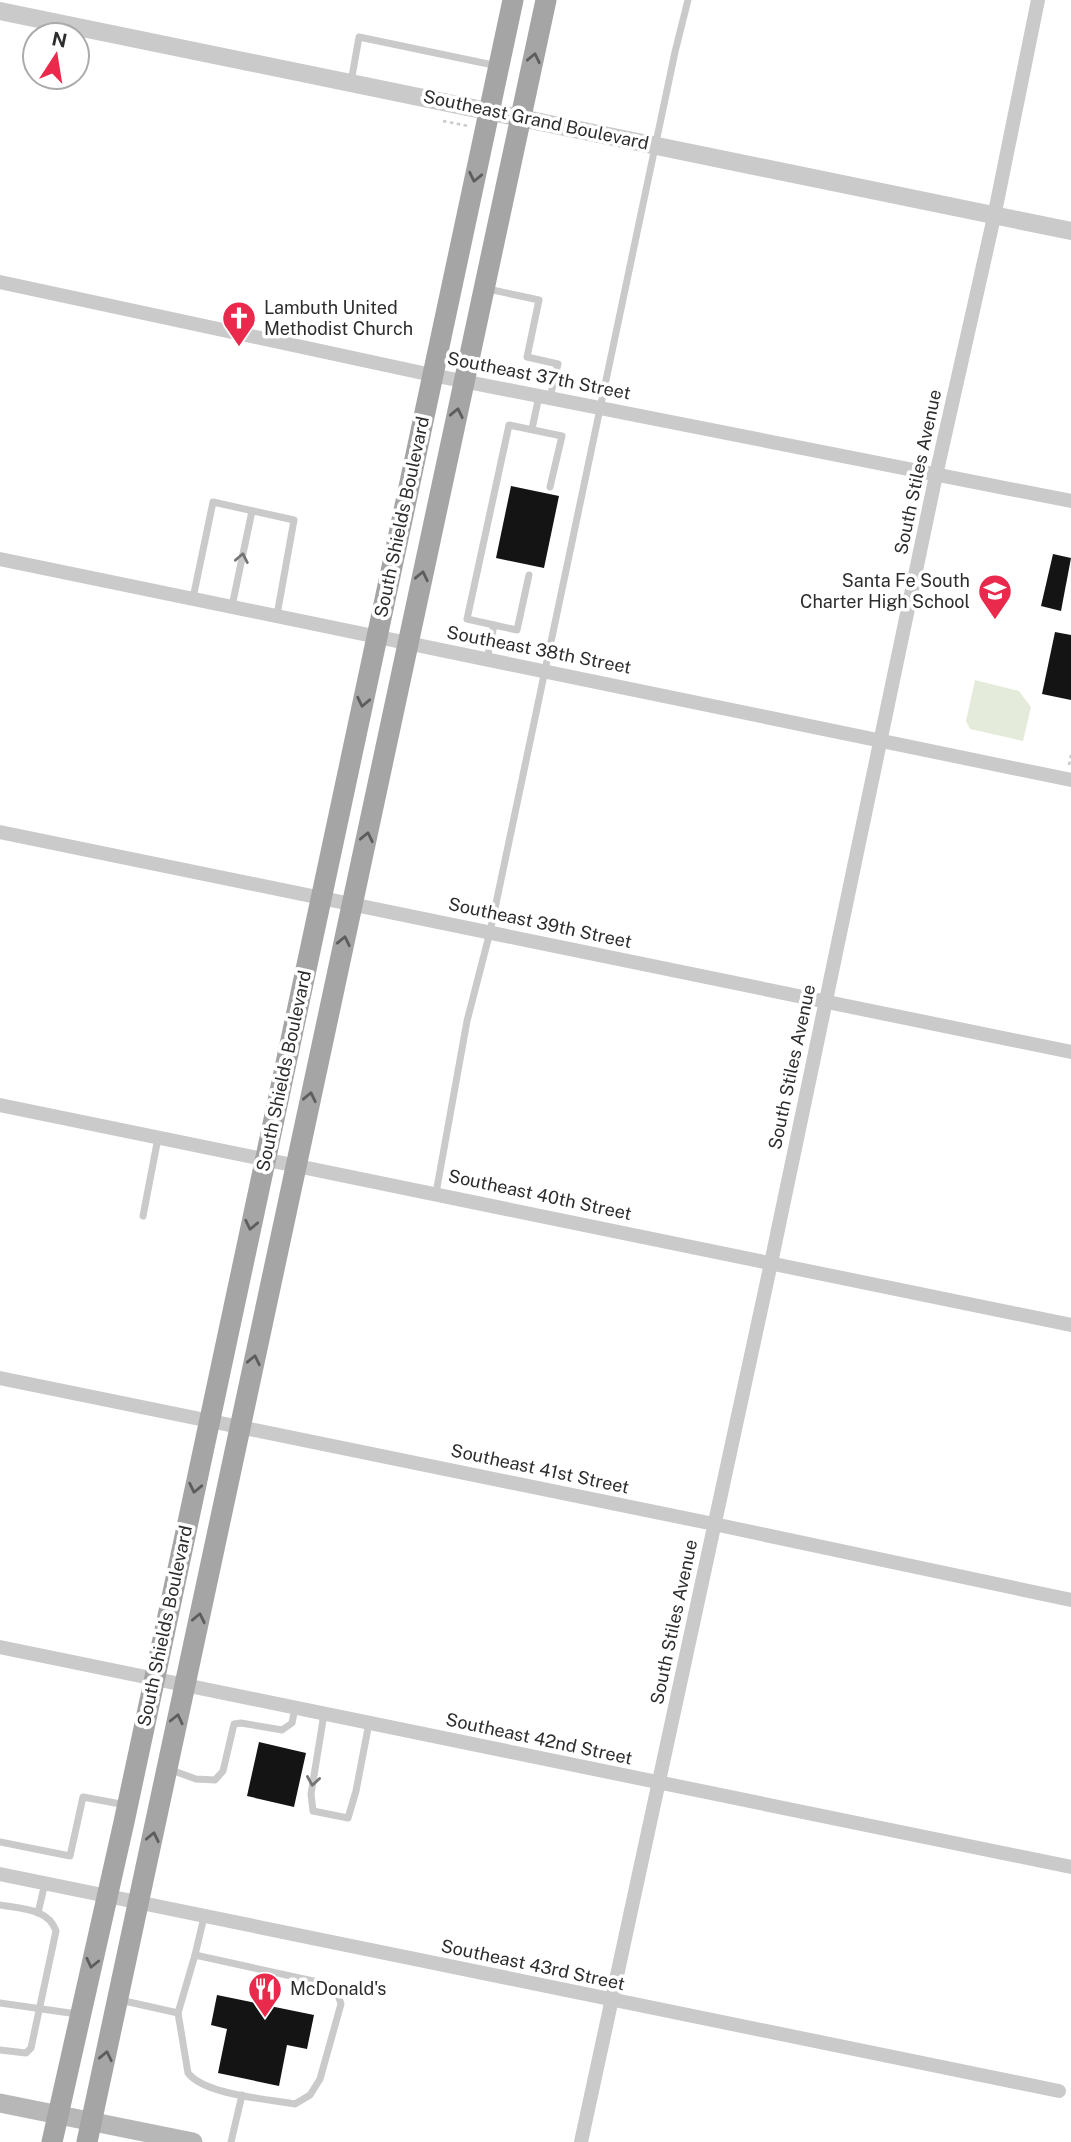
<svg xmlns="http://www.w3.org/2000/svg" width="1071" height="2142" viewBox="0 0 1071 2142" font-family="'Public Sans',sans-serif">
<rect width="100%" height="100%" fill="#fff"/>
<polygon fill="#e5ebda" points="975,680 1019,691 1031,707 1023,741 970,729 966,721"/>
<g fill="#141414">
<polygon points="511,486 559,496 544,568 496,558"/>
<polygon points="1053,554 1071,558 1061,611 1041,606"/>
<polygon points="1055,632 1071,635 1071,700 1042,694"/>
<polygon points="259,1742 306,1753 294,1807 247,1796"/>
<polygon points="217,1995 314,2015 307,2049 287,2045 279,2086 218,2073 227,2029 211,2025"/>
</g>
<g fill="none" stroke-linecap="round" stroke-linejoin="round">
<g stroke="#cacaca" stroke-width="2.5" stroke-dasharray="3.5 3.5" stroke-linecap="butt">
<polyline points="443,121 468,126"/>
<polyline points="1069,765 1071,755"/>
</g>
<g stroke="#cacaca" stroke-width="7">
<polyline points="351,82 359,37 498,66"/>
<polyline points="488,289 539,300 527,357 558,364 550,397"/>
<polyline points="532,429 539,396"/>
<polyline points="193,598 213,502 294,520 277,615"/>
<polyline points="232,606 252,511"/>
<polyline points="494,625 517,630 529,575"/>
<polyline points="487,659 494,625 467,619 509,425 562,436 550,487"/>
<polyline points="436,1193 467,1021 490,932 675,52 688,0"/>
<polyline points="143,1216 158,1138"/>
<polyline points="324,1714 311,1794 313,1811 348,1818 356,1791 369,1723"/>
<polyline points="171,1770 196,1779 215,1780 223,1771 234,1724 241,1723 282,1730 292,1723 295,1708"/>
<polyline points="0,1842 70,1856 83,1797 126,1805"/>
<path d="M0,1905C21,1909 48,1908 56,1931L31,2048L26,2053L0,2050"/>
<polyline points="38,1913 45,1883"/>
<path d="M195,1955L327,1984L337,1992L341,2004L320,2079L310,2095L295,2104C268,2099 205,2095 188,2073L178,2013Z"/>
<polyline points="195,1955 204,1917"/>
<polyline points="120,2000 178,2013"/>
<polyline points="0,2003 77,2014"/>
<polyline points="231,2142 242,2095"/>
</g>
<g stroke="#cacaca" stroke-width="14">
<polyline points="0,282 432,375 1071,501"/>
<polyline points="0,559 1071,780"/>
<polyline points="0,832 1071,1052"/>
<polyline points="0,1105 1071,1325"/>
<polyline points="0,1378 714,1524 1071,1600"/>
<polyline points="0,1647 1071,1867"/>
<polyline points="0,1874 1059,2091"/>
<polyline points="581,2142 771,1263 936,475 994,217 1038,0"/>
</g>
<polyline stroke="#cacaca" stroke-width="18" points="0,11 1071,231"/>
<polyline stroke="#b7b7b7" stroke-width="19" points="0,2103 193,2142"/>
<g stroke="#a5a5a5" stroke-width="21">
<polyline points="52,2142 124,1822 513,0"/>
<polyline points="87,2142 546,0"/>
</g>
</g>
<defs><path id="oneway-chevron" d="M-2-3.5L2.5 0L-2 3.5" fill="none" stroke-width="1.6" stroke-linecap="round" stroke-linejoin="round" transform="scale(1.75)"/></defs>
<g stroke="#5d5d5d">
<use href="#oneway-chevron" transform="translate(534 58) rotate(-78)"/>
<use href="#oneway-chevron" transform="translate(475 177) rotate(102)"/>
<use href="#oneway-chevron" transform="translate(457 413) rotate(-78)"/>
<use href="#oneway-chevron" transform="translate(422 576) rotate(-78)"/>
<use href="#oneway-chevron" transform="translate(363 702) rotate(102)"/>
<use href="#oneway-chevron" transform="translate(367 837) rotate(-78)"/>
<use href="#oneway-chevron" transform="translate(344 941) rotate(-78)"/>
<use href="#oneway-chevron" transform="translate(310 1097) rotate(-78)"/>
<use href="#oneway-chevron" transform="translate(251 1225) rotate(102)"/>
<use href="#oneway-chevron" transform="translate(254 1360) rotate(-78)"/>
<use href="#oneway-chevron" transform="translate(195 1488) rotate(102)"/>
<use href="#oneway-chevron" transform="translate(199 1618) rotate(-78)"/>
<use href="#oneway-chevron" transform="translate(177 1719) rotate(-77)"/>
<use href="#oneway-chevron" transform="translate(153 1837) rotate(-78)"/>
<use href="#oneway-chevron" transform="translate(92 1963) rotate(103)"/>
<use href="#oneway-chevron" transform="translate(106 2056) rotate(-78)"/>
</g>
<g stroke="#747474">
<use href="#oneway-chevron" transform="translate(242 558) rotate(-79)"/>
<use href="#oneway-chevron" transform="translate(313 1781) rotate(99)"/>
</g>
<defs>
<g id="church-pin" transform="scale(1.75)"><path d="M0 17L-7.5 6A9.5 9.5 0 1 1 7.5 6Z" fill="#ea2a4d" stroke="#fff"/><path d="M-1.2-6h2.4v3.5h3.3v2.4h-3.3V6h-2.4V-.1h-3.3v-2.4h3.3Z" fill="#fff"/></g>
<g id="school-pin" transform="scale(1.75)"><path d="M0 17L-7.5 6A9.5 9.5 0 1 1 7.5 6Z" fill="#ea2a4d" stroke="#fff"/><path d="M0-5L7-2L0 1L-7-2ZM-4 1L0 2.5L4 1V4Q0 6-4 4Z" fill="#fff"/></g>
<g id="restaurant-pin" transform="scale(1.75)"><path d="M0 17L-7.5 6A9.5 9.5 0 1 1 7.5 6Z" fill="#ea2a4d" stroke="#fff"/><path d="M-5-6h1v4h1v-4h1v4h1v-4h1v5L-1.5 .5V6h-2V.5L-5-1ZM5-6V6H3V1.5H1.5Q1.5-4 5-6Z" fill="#fff"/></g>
</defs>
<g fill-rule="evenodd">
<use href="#church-pin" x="239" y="318"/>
<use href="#school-pin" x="995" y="591"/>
<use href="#restaurant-pin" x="265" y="1989"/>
</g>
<g text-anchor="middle" stroke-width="7" stroke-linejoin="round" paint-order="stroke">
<g font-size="18" fill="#2d2d2d" stroke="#fff">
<text transform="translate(536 120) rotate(12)" y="6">Southeast Grand Boulevard</text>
<text transform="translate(539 376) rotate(11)" y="6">Southeast 37th Street</text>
<text transform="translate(918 472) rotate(-78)" y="6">South Stiles Avenue</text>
<text transform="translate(402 517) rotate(-78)" y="6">South Shields Boulevard</text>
<text transform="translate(539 650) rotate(11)" y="6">Southeast 38th Street</text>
<text transform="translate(540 923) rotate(12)" y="6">Southeast 39th Street</text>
<text transform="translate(792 1067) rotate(-78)" y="6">South Stiles Avenue</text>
<text transform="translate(284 1071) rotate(-78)" y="6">South Shields Boulevard</text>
<text transform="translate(540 1195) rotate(12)" y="6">Southeast 40th Street</text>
<text transform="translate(540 1469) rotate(12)" y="6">Southeast 41st Street</text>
<text transform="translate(674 1622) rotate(-78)" y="6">South Stiles Avenue</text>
<text transform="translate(165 1626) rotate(-78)" y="6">South Shields Boulevard</text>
<text transform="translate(539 1739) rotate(12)" y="6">Southeast 42nd Street</text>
<text transform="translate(533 1965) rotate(12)" y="6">Southeast 43rd Street</text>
</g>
<g font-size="18" fill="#2d2d2d" stroke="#fff" text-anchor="start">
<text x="264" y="314">Lambuth United<tspan x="264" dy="21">Methodist Church</tspan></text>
<text x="970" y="587" text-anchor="end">Santa Fe South<tspan x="970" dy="21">Charter High School</tspan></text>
<text x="290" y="1995">McDonald's</text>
</g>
</g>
<g transform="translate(56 56) rotate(12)"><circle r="33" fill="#ffffff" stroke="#ababab" stroke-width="2"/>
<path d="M0-5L12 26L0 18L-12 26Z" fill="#ea2a4d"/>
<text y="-10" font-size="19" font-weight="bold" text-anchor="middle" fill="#2d2d2d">N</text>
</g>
</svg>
